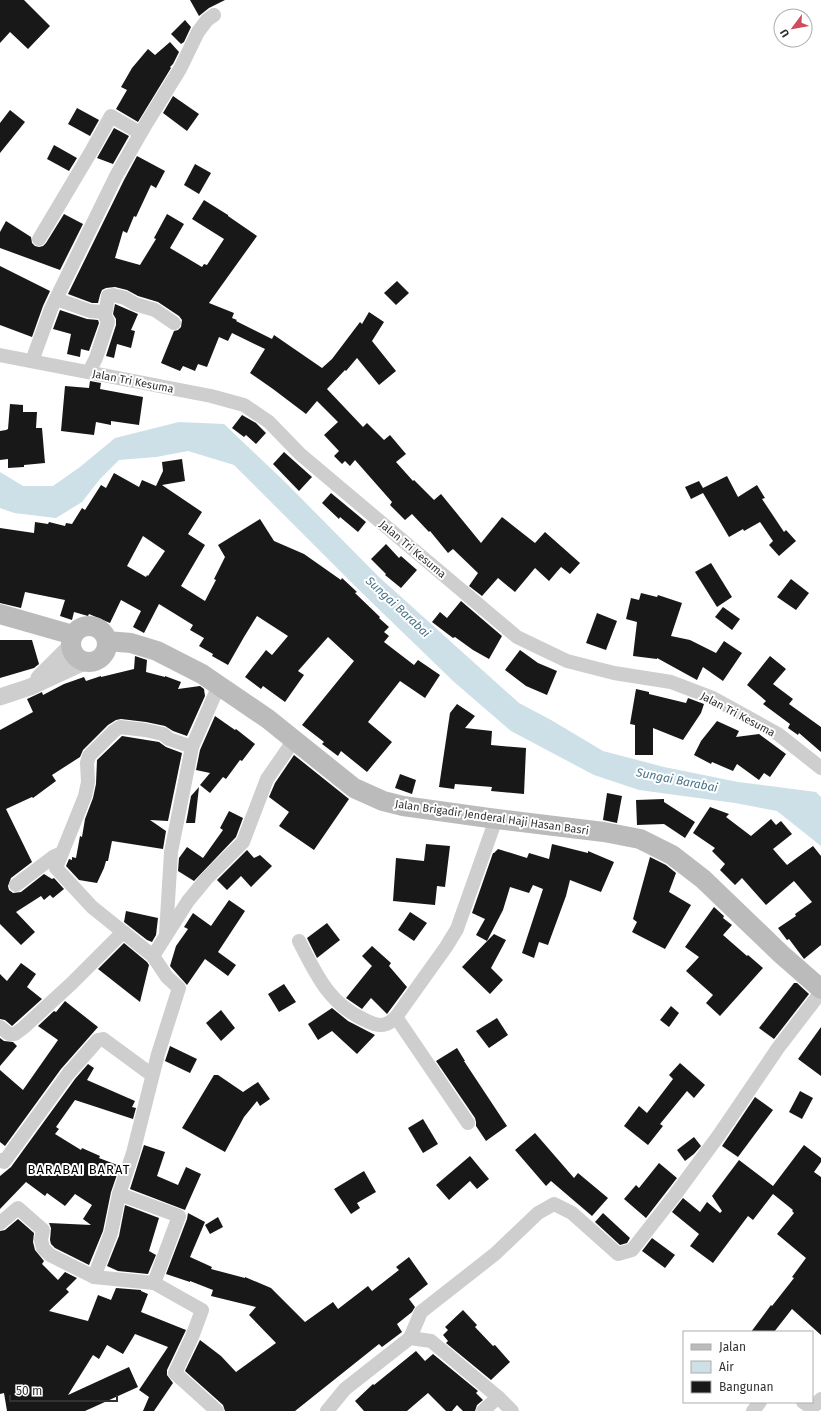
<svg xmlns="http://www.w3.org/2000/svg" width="821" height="1411" viewBox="0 0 821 1411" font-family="'Fira Sans',sans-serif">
<rect width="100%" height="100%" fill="#fff"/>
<polygon fill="#cddfe7" points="179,422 224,424 285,482 379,577 519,703 551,720 603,751 664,767 738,782 816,792 821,797 821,846 777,811 735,803 639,790 594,775 511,731 453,681 359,590 234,465 188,451 156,457 119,460 100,479 82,502 56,518 14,513 0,508 0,472 23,486 53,486 80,467 115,438"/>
<g fill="#181818" fill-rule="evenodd">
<polygon points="0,0 24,0 50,26 28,49 10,32 0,43"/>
<polygon points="190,0 225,0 209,8 199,16"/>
<polygon points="185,20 191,27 184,42 181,44 171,34"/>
<polygon points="170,42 179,52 173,64 170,67 171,68 138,122 116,109 127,90 121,87 132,68 148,49 155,55"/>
<polygon points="173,96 199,114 187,131 163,113"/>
<polygon points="77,108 99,120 90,136 68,124"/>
<polygon points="10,110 25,122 0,153 0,123"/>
<polygon points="114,128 129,136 113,164 97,158"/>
<polygon points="54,145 77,158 69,171 47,159"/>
<polygon points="137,156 165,171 156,188 151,185 136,217 134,216 127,233 123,231 115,258 140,265 156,239 154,238 167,214 184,224 170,248 202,267 204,264 207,265 224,239 192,219 204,200 228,215 228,216 257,236 209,303 234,313 232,318 237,320 236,321 272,339 274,335 322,368 332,359 360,322 362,324 369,312 384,322 372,341 396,371 379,385 357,358 346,371 345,370 327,389 363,427 367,423 384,440 390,435 406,454 396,462 413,481 414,480 434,500 441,494 481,543 502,517 535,543 545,532 580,563 570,574 561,567 549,581 535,568 515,592 498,578 482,596 469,586 478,573 453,549 448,553 430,531 429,532 412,514 405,520 390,505 392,502 355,460 350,466 345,461 342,464 334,456 339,451 324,435 338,422 317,401 306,414 273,389 250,373 265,349 232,333 228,341 219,337 207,367 198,364 195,371 183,366 180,371 161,363 174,331 178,330 181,327 182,320 179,316 158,302 138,296 127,290 115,287 106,288 102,290 100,295 98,303 92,303 68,294 124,180"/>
<polygon points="195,164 211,173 199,194 184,185"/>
<polygon points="64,214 83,224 60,270 0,248 0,232 6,221 31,237 32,243 35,246 39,247 43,246 46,243"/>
<polygon points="0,266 50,291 43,306 32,337 0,325"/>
<polygon points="397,281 409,293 396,305 384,293"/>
<polygon points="115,304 138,314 131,330 135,331 131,348 117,344 114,358 106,356 116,325 116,319 113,314"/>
<polygon points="60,310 87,319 98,320 99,323 89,351 81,349 80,357 67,354 71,334 53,329"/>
<polygon points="90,381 101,383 100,389 143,397 139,425 111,421 111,425 96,422 94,435 61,431 65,386 89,388"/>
<polygon points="10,404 23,405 23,412 37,412 36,428 42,428 45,463 24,465 24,467 8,468 8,459 0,460 0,431 6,430 8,429"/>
<polygon points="242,415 256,423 266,433 256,444 246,435 244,437 232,428"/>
<polygon points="284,452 312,477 299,491 273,464"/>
<path d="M182,459L185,481L162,485L202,512L188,534L205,545L181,586L205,601L216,580L214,579L225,557L218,545L260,519L274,541L304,554L341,580L342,578L357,592L355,593L380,617L379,618L389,627L384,632L389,636L384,642L414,665L418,660L440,675L425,698L400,681L368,722L392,742L367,772L341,751L338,756L322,744L324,742L302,725L354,661L328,637L298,671L304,675L285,702L263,686L261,689L245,677L266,650L272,655L288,636L257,616L244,637L228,665L212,656L213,654L199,646L204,638L190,630L193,625L159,604L144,633L133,627L141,611L121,600L110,623L89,614L88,616L74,612L72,620L60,616L65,600L25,592L21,608L0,603V528L34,533L35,522L48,524L49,522L65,526L66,523L72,524L82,508L85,510L101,485L106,488L114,473L139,487L142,480L156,486L163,471L162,462ZM143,536L165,551L148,576L147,575L146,577L127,566Z"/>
<polygon points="727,476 738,497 757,485 765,498 762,499 784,532 786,530 796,541 779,556 769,545 773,541 760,522 744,531 743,529 729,537 703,493 691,499 685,487 699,481 703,488"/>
<polygon points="331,493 366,522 358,532 340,517 339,519 322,503"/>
<polygon points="386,544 399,558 401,556 417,570 401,588 385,575 386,574 371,559"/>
<polygon points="711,563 732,597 717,607 695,572"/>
<polygon points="791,579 809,593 796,610 777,597"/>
<polygon points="641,593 657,597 658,595 682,603 671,636 690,640 716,653 724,641 742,653 723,681 703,667 697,680 657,658 657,659 633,656 637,622 626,619 631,598 639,600"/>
<polygon points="461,601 502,636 489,659 473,650 455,637 453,638 432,622 440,612 447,618"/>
<polygon points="723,607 740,619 732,630 715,617"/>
<polygon points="597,613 617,621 606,650 586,643"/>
<polygon points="0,640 32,640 39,664 34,668 0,678"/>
<polygon points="520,650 538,663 557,671 547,695 526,686 505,670"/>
<polygon points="135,656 147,660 146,672 165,677 165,676 181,682 178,689 200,686 204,689 205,696 187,736 173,731 165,726 146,722 121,719 116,720 108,725 83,750 80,757 52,775 56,781 33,798 32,797 6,809 32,862 11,878 8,886 9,890 13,893 21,892 44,874 52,879 54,878 64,889 53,898 50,895 44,900 41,896 16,912 35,932 21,945 0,924 0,730 33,712 27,699 42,692 43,695 64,684 84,677 86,681 101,676 101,677 134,669"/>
<polygon points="770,656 786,669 773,684 793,699 789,704 821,727 821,752 799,733 798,735 788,728 790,724 763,704 766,701 747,685"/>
<polygon points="636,689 649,692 649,694 686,703 688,698 704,704 701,713 683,740 653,728 653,755 635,755 635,725 630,724"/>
<polygon points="457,704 475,716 465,728 492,731 491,745 526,748 524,794 491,791 492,787 455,784 454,789 439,787 450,713"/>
<polygon points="215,716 235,730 236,729 255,744 242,761 240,760 226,779 223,777 210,793 200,785 210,773 196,770 200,750"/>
<polygon points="717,721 739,731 736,737 759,734 786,754 770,777 764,773 759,780 737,764 733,771 712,762 711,764 694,755 701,741"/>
<polygon points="122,736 159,742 166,747 182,753 168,821 150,820 166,831 163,849 112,841 108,861 106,861 104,868 97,883 79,880 66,866 69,859 72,860 72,857 76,858 80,836 82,837 85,819 93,798 96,784 97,760"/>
<polygon points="294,755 349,799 314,850 279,826 289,812 269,797 275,783"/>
<polygon points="400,774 416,780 412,794 395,788"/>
<polygon points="199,787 195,823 186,823 191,796"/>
<polygon points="607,793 622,796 617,823 603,820"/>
<polygon points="664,799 664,802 695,822 685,838 664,824 637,825 636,800"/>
<polygon points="710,807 729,814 726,817 751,836 771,819 776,825 781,821 792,834 773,849 787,865 813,846 821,856 821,945 804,959 789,939 787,940 778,928 796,916 795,914 812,902 794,881 766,905 742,878 735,885 720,870 725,864 712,851 715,848 693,833"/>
<polygon points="229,811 243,818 236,837 194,881 178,871 179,858 187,847 203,858 223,830 220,828"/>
<polygon points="426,844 450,846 445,887 437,886 435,905 393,901 396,858 424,861"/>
<polygon points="552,844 588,853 588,851 614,862 601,892 570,880 566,896 548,945 539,942 534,958 522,953 543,889 533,885 529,893 510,887 503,910 487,941 476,935 485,919 472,913 493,853 494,853 498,849 527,858 529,853 549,859"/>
<polygon points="247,850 254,858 260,855 272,866 251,887 241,876 227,890 217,880"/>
<polygon points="650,857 666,865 676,873 669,892 691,905 665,949 632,932 637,922 633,919"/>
<polygon points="229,900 245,911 218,952 236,965 228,976 205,959 187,985 170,966 176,946 188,929 184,927 193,913 211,926"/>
<polygon points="714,907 724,916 723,918 732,925 723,935 747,956 748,955 763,968 720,1016 706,1003 713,995 686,971 699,957 685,947"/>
<polygon points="126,911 158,918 156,935 152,942 147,940 124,922"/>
<polygon points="410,912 427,923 414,941 398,930"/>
<polygon points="327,923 340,940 317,958 307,938"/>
<polygon points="494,934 506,940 491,968 503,980 490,994 462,967"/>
<polygon points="124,943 147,962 149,965 140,1002 98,969"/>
<polygon points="372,946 391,963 389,966 407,987 387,1014 371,998 362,1009 346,998 371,967 372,966 362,956"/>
<polygon points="21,963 36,974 27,987 42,999 12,1026 5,1020 0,1019 0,974 7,981"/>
<polygon points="794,983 797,983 809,994 774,1039 759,1028"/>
<polygon points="284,984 296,1002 279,1012 268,994"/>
<polygon points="65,1001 98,1027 61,1069 5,1146 0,1142 0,1070 23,1090 58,1040 38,1026 54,1011 56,1012"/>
<polygon points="671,1006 679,1013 669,1027 660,1020"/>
<polygon points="332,1008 348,1021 375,1035 357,1054 332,1031 318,1040 308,1024"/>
<polygon points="221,1010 235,1028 221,1041 206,1023"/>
<polygon points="497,1018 508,1035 489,1048 476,1031"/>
<polygon points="821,1027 821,1076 798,1059"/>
<polygon points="0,1038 4,1041 13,1042 17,1046 0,1066"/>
<polygon points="170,1046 197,1059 190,1073 165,1061"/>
<polygon points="457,1048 465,1061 464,1061 507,1126 486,1141 476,1126 476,1122 475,1118 436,1061"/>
<polygon points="680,1063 705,1085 694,1098 687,1091 660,1124 663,1126 648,1145 624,1126 639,1106 647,1113 673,1079 669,1075"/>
<polygon points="88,1064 94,1068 87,1080 135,1101 132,1107 136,1108 133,1119 75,1100 56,1127 59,1129 55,1134 81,1150 82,1148 100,1156 99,1158 120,1166 111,1192 103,1231 89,1265 55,1248 51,1244 50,1240 51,1228 49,1223 91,1225 83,1219 92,1205 75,1194 65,1206 47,1193 45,1196 26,1182 0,1209 0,1176 11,1167 75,1079"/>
<polygon points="214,1075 218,1075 243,1092 258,1082 270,1099 260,1106 257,1101 244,1117 225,1152 182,1128"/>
<polygon points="800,1091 813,1098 802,1119 789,1112"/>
<polygon points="755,1097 773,1110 738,1157 722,1146"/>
<polygon points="423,1119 438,1144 423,1153 408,1128"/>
<polygon points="535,1133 574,1178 578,1173 608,1198 592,1216 551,1181 546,1186 515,1150"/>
<polygon points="694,1137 701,1146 694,1154 685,1161 677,1150"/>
<polygon points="144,1145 165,1152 157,1176 178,1185 186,1167 201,1174 185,1210 130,1189"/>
<polygon points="804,1145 821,1158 821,1162 814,1172 821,1177 821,1335 792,1309 774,1332 751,1332 771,1305 772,1306 794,1278 792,1277 806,1258 777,1234 794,1213 792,1211 793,1210 773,1194 753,1220 748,1216 713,1263 690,1246 699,1234 672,1212 683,1198 700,1212 707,1202 720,1213 722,1211 712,1196 739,1160 773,1186"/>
<polygon points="470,1156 489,1179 477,1189 470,1181 449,1200 436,1185"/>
<polygon points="659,1163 677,1178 646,1218 624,1199 636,1185 639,1188"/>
<polygon points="364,1171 376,1192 357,1203 360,1208 351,1214 334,1189"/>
<polygon points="125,1205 159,1218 149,1251 156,1255 148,1274 118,1271 107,1266 119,1236"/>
<polygon points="188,1213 205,1222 190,1257 212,1267 211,1269 245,1278 245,1277 271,1288 305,1322 333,1302 338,1309 368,1286 372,1291 399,1270 396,1267 409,1257 428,1284 409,1299 415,1307 412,1312 397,1324 402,1332 382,1347 379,1344 295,1411 225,1411 223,1405 185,1371 200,1340 221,1356 236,1372 276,1343 249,1315 256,1307 211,1296 213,1290 190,1281 190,1282 166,1274 187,1219"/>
<polygon points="603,1213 630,1238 627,1243 620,1245 595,1222"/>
<polygon points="218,1217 223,1227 210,1234 205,1225"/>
<polygon points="18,1219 34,1233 33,1242 35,1250 44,1261 42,1264 58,1280 65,1272 77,1278 66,1289 69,1292 49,1311 88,1321 98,1295 111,1300 116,1288 141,1290 141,1291 148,1294 141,1312 186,1330 167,1370 167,1375 173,1383 154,1411 143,1411 149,1397 139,1390 168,1347 135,1334 123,1354 107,1345 99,1359 93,1355 68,1395 129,1367 138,1387 85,1411 7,1411 4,1393 0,1394 0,1231 5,1230"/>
<polygon points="652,1238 675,1255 665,1268 642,1251"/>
<polygon points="463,1310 477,1325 475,1327 493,1346 495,1345 510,1362 491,1380 446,1343 448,1341 443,1335 448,1330 445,1327"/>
<polygon points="416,1351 425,1361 433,1354 478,1391 476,1393 483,1400 477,1405 475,1411 463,1411 457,1405 452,1411 446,1411 428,1393 407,1411 364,1411 355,1401 373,1384 374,1385"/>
</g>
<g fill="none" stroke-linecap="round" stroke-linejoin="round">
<g stroke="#cecece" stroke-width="14">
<polyline points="39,239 92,150 111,116 140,133"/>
<polyline points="56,299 90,311 103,312 106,310 108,296 113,295 125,298 135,304 155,310 174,323"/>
<polyline points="0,355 211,396 244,405 269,422 300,454 517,637 567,661 614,673 671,682 713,698 778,734 821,768"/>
<polyline points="32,361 51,309 116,176 146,124 180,69 198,32 207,20 214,15"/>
<polyline points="89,372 96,358 108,322 103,312"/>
<polyline points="192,747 169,739 163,734 145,730 120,727 114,731 89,756 87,763 88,782 85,796 56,868 92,907 153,956 188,901 207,878 243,842 267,779 294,740"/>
<polyline points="16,885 53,857 62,853"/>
<polyline points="166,934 171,852 192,747 219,685"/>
<path d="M299,941C316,974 329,1004 365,1020C371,1023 379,1027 386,1024C389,1023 393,1020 396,1017"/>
<polyline points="0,1027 9,1034 15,1034 23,1028 71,984 123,932"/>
<polyline points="468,1123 396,1017 446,947 457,929 496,819"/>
<polyline points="0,1160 4,1162 68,1074 98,1040 103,1039 152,1075"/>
<polyline points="119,1194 179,1216 154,1283"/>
<polyline points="0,1223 18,1208 43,1230 41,1240 43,1248 50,1255 94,1277 154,1283 202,1310 192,1337 175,1373 217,1411"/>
<polyline points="94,1277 111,1233 119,1194 133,1153 158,1054 179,988 167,977 153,956"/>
<polyline points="410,1338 421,1312 495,1254 538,1213 554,1204 572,1213 618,1254 632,1250 675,1195 719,1135 778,1048 821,992"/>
<polyline points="803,1402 812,1408 821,1399"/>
<polyline points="327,1411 345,1389 410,1338 431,1341 498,1397 512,1411"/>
<polyline points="483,1411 498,1397"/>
<polyline points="753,1411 760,1402"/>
</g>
<g stroke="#cecece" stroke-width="17">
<polyline points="39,678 70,647"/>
<polyline points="0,697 30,687 84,662"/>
</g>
<g stroke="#bbb" stroke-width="20">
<polyline points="0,614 73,635"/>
<circle cx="89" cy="644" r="18"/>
<polyline points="107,641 131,643 157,651 202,674 268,719 354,788 383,801 403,806 489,818 604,832 640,839 672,855 703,879 781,954 821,989"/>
</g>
</g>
<g text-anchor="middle" stroke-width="4" stroke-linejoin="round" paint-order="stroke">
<g font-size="11" fill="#313131" stroke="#fff">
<text transform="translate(133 381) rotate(11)" y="4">Jalan Tri Kesuma</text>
<text transform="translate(413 549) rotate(40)" y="4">Jalan Tri Kesuma</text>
<text transform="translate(738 714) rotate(28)" y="4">Jalan Tri Kesuma</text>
<text transform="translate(492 817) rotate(8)" y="4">Jalan Brigadir Jenderal Haji Hasan Basri</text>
</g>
<g font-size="12" font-style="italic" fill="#48748a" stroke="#fff">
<text transform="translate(398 607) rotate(43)" y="4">Sungai Barabai</text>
<text transform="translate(677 780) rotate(11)" y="4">Sungai Barabai</text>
</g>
<g font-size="13" letter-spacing="1" fill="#000" stroke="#fff">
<text x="79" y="1174">BARABAI BARAT</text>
</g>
</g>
<rect x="683" y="1331" width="130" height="72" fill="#ffffff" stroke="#adadad"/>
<rect x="691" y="1344" width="20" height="6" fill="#bbbbbb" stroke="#adadad"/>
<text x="719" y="1351" font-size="12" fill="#313131">Jalan</text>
<rect x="691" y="1361" width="20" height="12" fill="#cddfe7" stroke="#adadad"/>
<text x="719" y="1371" font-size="12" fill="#313131">Air</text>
<rect x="691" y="1381" width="20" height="12" fill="#181818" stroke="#adadad"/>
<text x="719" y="1391" font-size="12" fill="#313131">Bangunan</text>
<g transform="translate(793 28) rotate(238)"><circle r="19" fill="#ffffff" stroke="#adadad"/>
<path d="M0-3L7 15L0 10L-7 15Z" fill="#d04b5c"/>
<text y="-6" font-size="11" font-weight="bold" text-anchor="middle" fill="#313131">U</text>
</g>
<path d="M10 1395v6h107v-6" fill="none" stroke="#313131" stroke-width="2"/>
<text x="16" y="1395" font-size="12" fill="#313131" stroke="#ffffff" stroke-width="3" paint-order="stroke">50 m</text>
</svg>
